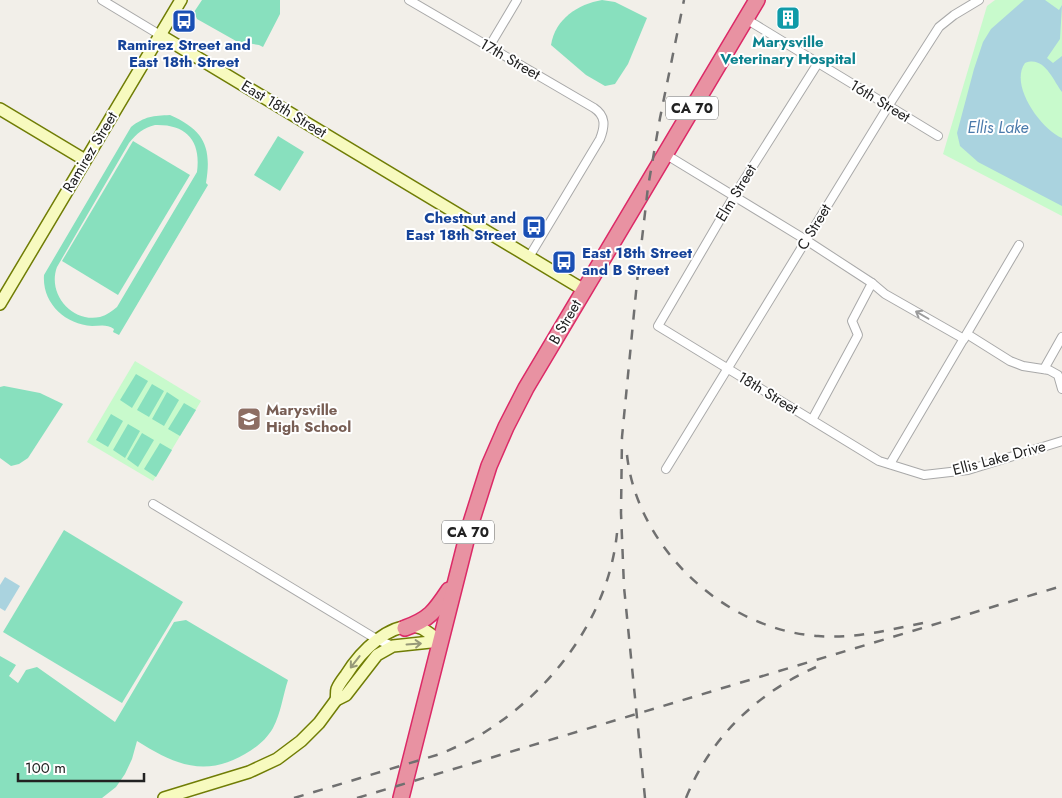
<svg xmlns="http://www.w3.org/2000/svg" width="1062" height="798" viewBox="0 0 1062 798" font-family="Jost,sans-serif">
<rect width="100%" height="100%" fill="#f2efe9"/>
<g fill="#c8facc">
<polygon points="995,0 1062,0 1062,216 943,154 987,6"/>
<polygon points="135,361 201,401 153,481 87,442"/>
</g>
<g fill="#88e0be" fill-rule="evenodd">
<polygon points="202,0 280,0 280,14 263,47 259,45 236,41 197,19 194,12"/>
<path d="M602,0L615,2L647,18L628,64L615,84L605,86L586,75L551,45C555,19 578,4 602,0Z"/>
<path d="M170,115C204,130 212,147 206,183L208,185L119,335L113,332L114,329C107,324 100,326 92,326C65,324 42,303 44,275L131,127C145,116 153,116 170,115ZM155,125C187,124 201,141 197,172L117,307C112,311 107,315 100,317C72,323 47,294 57,267L129,143C137,133 143,128 155,125Z"/>
<polygon points="278,136 304,152 280,191 254,175"/>
<polygon points="133,141 190,175 118,295 62,261"/>
<polygon points="136,374 148,381 132,408 120,400"/>
<polygon points="152,384 164,391 149,417 137,410"/>
<polygon points="4,386 40,393 63,404 28,458 19,464 11,466 0,458 0,387"/>
<polygon points="167,392 179,400 164,426 152,419"/>
<polygon points="184,403 196,410 180,436 168,429"/>
<polygon points="111,414 123,421 108,447 96,440"/>
<polygon points="128,424 140,431 125,458 113,450"/>
<polygon points="142,433 154,440 138,467 127,459"/>
<polygon points="160,443 172,450 156,477 144,469"/>
<polygon points="64,530 183,602 122,703 3,632"/>
<path d="M186,620L288,680C283,695 281,713 273,728C266,740 257,747 245,754C204,778 174,764 137,741L132,759L125,774L116,787L102,798H0V656L16,665L9,676L18,683L26,670L37,667L115,722L174,622Z"/>
</g>
<g fill="#aad3df">
<path d="M1024,0H1045L1059,10L1062,5L1060,39L1047,58L1053,63L1062,56V92C1053,80 1044,55 1025,63C1009,85 1041,129 1062,138V206L978,162L960,146L957,133L974,69L983,42L991,29Z"/>
<polygon points="5,577 20,586 5,611 0,608 0,585"/>
</g>
<g fill="none" stroke-linecap="round" stroke-linejoin="round">
<g stroke="#a9a9a9" stroke-width="10">
<g id="street">
<polyline points="102,0 160,35"/>
<path d="M409,0L594,108C606,116 605,126 600,139L529,257"/>
<polyline points="746,19 938,136"/>
<polyline points="489,47 517,0"/>
<polyline points="818,63 734,196 658,326 879,461 924,475 968,470 1062,441"/>
<polyline points="665,154 806,240 872,283 885,294 964,339"/>
<polyline points="967,334 1010,361 1023,366 1049,370 1058,375 1062,389"/>
<polyline points="1044,369 1062,337"/>
<polyline points="812,420 858,335 852,321 872,283"/>
<polyline points="890,464 1019,245"/>
<polyline points="666,469 889,105 939,27 954,15 979,0"/>
<polyline points="153,504 378,640 393,646"/>
</g>
</g>
<g stroke="#707d05" stroke-width="14">
<g id="secondary">
<polyline points="160,35 584,290"/>
<polyline points="0,109 85,160"/>
<polyline points="0,304 181,0"/>
<path d="M336,700C337,697 336,692 337,689C339,684 343,679 346,675C359,654 391,618 421,628C427,631 434,637 440,641"/>
<polyline points="164,798 249,772 277,759 301,741 319,723 336,700 346,695 377,655 393,646 440,641"/>
</g>
</g>
<g stroke="#dc2a67" stroke-width="18">
<g id="highway">
<path d="M405,628C430,619 435,611 449,590"/>
<polyline points="401,798 469,529 489,466 506,427 526,388 757,0"/>
</g>
</g>
<use href="#street" stroke="#fff" stroke-width="8"/>
<use href="#secondary" stroke="#f7fabf" stroke-width="11"/>
<use href="#highway" stroke="#e892a2" stroke-width="15"/>
<g stroke="#707070" stroke-width="2.5" stroke-dasharray="10 10" stroke-linecap="butt">
<path d="M627,455C637,548 725,630 818,636C854,639 888,630 923,623"/>
<path d="M294,798L440,754C456,747 473,740 488,730C555,687 609,614 617,533"/>
<polyline points="357,798 1062,586"/>
<polyline points="645,798 624,587 621,513 622,437 637,282 648,187 660,118 684,0"/>
<path d="M686,798C710,738 757,693 816,667"/>
</g>
</g>
<defs><path id="oneway-shaft" d="M-6 0H5M1.5-3L5.5 0L1.5 3" fill="none" stroke-width="1.6" stroke-linecap="round" stroke-linejoin="round" transform="scale(1.25)"/></defs>
<use stroke="#9c9c9c" href="#oneway-shaft" transform="translate(922 315) rotate(-150)"/>
<g stroke="#979978">
<use href="#oneway-shaft" transform="translate(414 644) rotate(-4)"/>
<use href="#oneway-shaft" transform="translate(355 662) rotate(128)"/>
</g>
<defs>
<g id="building-square" transform="scale(1.25)"><rect x="-9" y="-9" width="18" height="18" rx="4" fill="#0f9aa8" stroke="#fff"/><path d="M-4-6H4V6H1V3H-1V6H-4ZM-2.5-4.3h1.7v1.8h-1.7ZM.8-4.3h1.7v1.8H.8ZM-2.5-1h1.7V.8h-1.7ZM.8-1h1.7V.8H.8Z" fill="#fff"/></g>
<g id="bus-square" transform="scale(1.25)"><rect x="-9" y="-9" width="18" height="18" rx="4" fill="#1a4fb4" stroke="#fff"/><path d="M-5-6H5V4H4V6H2V4H-2V6H-4V4H-5ZM-3.5-4V0h7V-4ZM-3.5 1.2v1.5H-2V1.2ZM2 1.2v1.5H3.5V1.2Z" fill="#fff"/></g>
<g id="school-square" transform="scale(1.25)"><rect x="-9" y="-9" width="18" height="18" rx="4" fill="#8d6e63" stroke="#fff"/><path d="M0-5L7-2L0 1L-7-2ZM-4 1L0 2.5L4 1V4Q0 6-4 4Z" fill="#fff"/></g>
</defs>
<g fill-rule="evenodd">
<use href="#building-square" x="788" y="18"/>
<use href="#bus-square" x="184" y="21"/>
<use href="#bus-square" x="534" y="227"/>
<use href="#bus-square" x="564" y="262"/>
<use href="#school-square" x="249" y="419"/>
</g>
<g text-anchor="middle" stroke-width="4" stroke-linejoin="round" paint-order="stroke">
<g fill="#fff" stroke="#646464" stroke-width="1">
<rect x="666" y="96.5" width="52" height="23" rx="4"/>
<rect x="442" y="520.5" width="52" height="23" rx="4"/>
</g>
<g font-size="14" font-weight="bold" fill="#222">
<text x="692" y="113">CA 70</text>
<text x="468" y="537">CA 70</text>
</g>
<g font-size="15" font-weight="bold" fill="#0d838f" stroke="#fff">
<text x="788" y="47">Marysville<tspan x="788" dy="17">Veterinary Hospital</tspan></text>
</g>
<g font-size="15" font-weight="bold" fill="#164399" stroke="#fff">
<text x="184" y="50">Ramirez Street and<tspan x="184" dy="17">East 18th Street</tspan></text>
<text x="516" y="223" text-anchor="end">Chestnut and<tspan x="516" dy="17">East 18th Street</tspan></text>
<text x="582" y="258" text-anchor="start">East 18th Street<tspan x="582" dy="17">and B Street</tspan></text>
</g>
<g font-size="15" fill="#222" stroke="#fff">
<text transform="translate(510 59) rotate(30)" y="5">17th Street</text>
<text transform="translate(880 101) rotate(31)" y="5">16th Street</text>
<text transform="translate(284 109) rotate(31)" y="5">East 18th Street</text>
<text transform="translate(90 152) rotate(-59)" y="5">Ramirez Street</text>
<text transform="translate(736 193) rotate(-59)" y="5">Elm Street</text>
<text transform="translate(814 227) rotate(-59)" y="5">C Street</text>
<text transform="translate(565 322) rotate(-60)" y="5">B Street</text>
<text transform="translate(768 393) rotate(31)" y="5">18th Street</text>
<text transform="translate(999 458) rotate(-15)" y="5">Ellis Lake Drive</text>
</g>
<g font-size="15" font-weight="bold" fill="#785e54" stroke="#fff" text-anchor="start">
<text x="266" y="415">Marysville<tspan x="266" dy="17">High School</tspan></text>
</g>
<g font-size="16" font-style="italic" fill="#4a7aab" stroke="#fff">
<text x="998" y="133">Ellis Lake</text>
</g>
</g>
<path d="M18 773v8h126v-8" fill="none" stroke="#222222" stroke-width="2.5"/>
<text x="25" y="773" font-size="15" fill="#222222" stroke="#ffffff" stroke-width="4" paint-order="stroke">100 m</text>
</svg>
